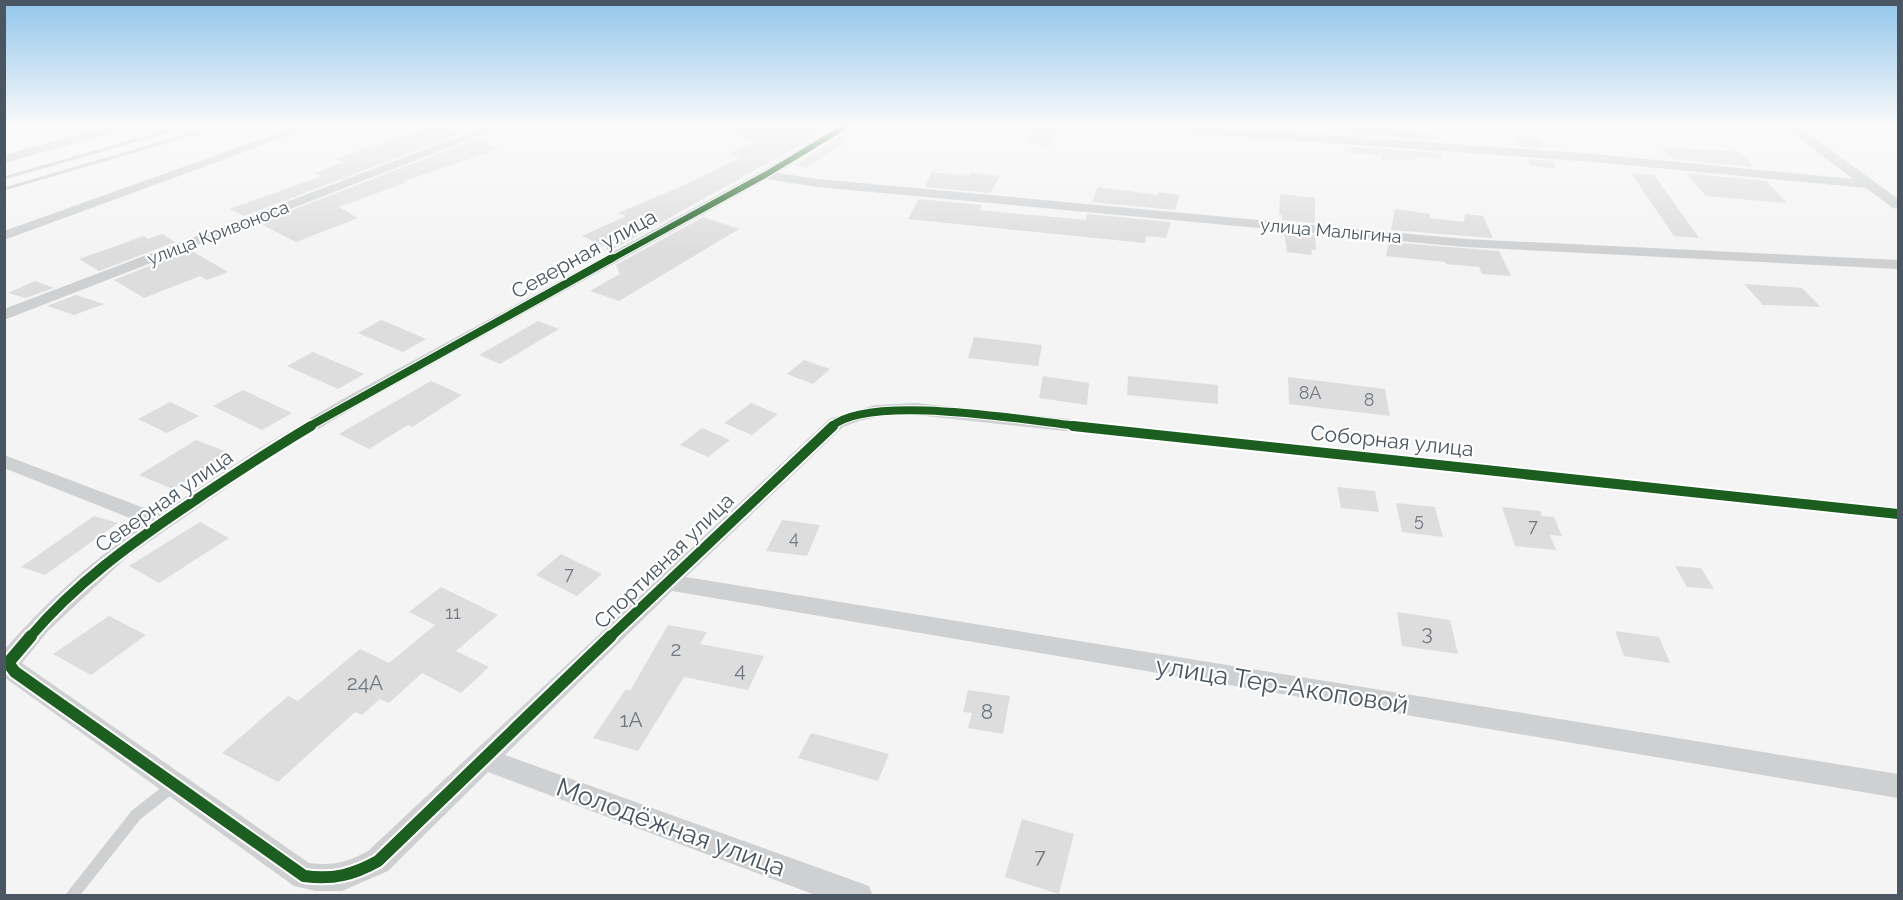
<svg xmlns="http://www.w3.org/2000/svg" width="1903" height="900" viewBox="0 0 1903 900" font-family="Raleway,sans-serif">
<rect width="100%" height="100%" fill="#f4f4f4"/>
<g fill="#ddddde">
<polygon points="430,126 445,126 462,133 244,216 229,209 322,176 315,173 344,162 335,159"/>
<polygon points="724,126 806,126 825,131 608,252 606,247 582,236 626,216 618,213 687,184 740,157 729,154 756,141 723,131"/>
<polygon points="1032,126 1070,126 1048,146 1026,142"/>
<polygon points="1337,126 1374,128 1374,126 1391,126 1392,129 1430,131 1434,140 1340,134"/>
<polygon points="842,135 851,138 807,168 795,165"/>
<polygon points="1512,136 1536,137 1543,148 1519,146"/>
<polygon points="476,139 499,149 404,181 407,182 339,207 358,218 296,242 259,223"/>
<polygon points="1344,146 1440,153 1443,159 1415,157 1416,160 1382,160 1381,155 1345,152"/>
<polygon points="1662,147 1741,152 1754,167 1673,159"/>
<polygon points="1526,159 1552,161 1557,169 1531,166"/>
<polygon points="932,172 968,176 971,172 1000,176 990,193 925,187"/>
<polygon points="1631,173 1654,175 1699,238 1674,236"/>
<polygon points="1686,173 1766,181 1787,203 1706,196"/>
<polygon points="1098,187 1158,195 1159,192 1180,195 1175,210 1092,202"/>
<polygon points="1280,194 1315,198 1315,223 1282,220 1282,215 1279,215"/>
<polygon points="919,199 982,205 979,210 1086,220 1087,214 1171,222 1166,238 1146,236 1145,243 908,219"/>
<polygon points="1395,209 1430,214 1430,218 1464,222 1465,214 1483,216 1493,238 1391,230"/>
<polygon points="703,217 739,229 619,301 590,291 620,274 616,265"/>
<polygon points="1284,232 1315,235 1316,250 1311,249 1312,255 1287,252"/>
<polygon points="162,234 175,242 99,271 79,259 144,236 148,239"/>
<polygon points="1389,242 1499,251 1511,276 1482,274 1479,267 1446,264 1445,262 1386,256"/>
<polygon points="190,250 228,272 207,280 200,276 144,298 114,280"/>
<polygon points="35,281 54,288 25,298 8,293"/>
<polygon points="1744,284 1802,288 1821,307 1763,305"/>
<polygon points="76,295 104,304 74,315 47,306"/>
<polygon points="381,320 396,326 426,339 403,352 358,333"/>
<polygon points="538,321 559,329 500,364 479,355"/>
<polygon points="974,337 1042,345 1038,366 968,358"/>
<polygon points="313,352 364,374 338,389 287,366"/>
<polygon points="804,360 830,369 813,384 787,374"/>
<polygon points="1043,376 1089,383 1087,405 1039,398"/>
<polygon points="1128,376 1218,385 1218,404 1127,395"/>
<polygon points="1288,377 1385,389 1390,416 1289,404"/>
<polygon points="431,381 462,395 412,427 408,425 369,449 339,434"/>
<polygon points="243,390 292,413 262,430 213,406"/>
<polygon points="170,402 199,416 167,433 138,419"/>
<polygon points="751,403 778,414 752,435 724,423"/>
<polygon points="702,428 730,440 708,457 680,445"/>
<polygon points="196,440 230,453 173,489 139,475"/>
<polygon points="1337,487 1375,491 1379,512 1341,508"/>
<polygon points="1396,503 1435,507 1443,537 1402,532"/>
<polygon points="1502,507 1540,511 1542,516 1554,517 1562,536 1550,535 1556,550 1515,546"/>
<polygon points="94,516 118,523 45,575 21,567"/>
<polygon points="782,520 820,525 807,556 766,551"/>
<polygon points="200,522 229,538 159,583 129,566"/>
<polygon points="561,554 602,574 577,596 536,575"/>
<polygon points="1675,566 1701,568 1714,589 1687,587"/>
<polygon points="441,587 498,615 456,651 489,667 461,693 422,673 389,703 380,699 362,715 355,712 278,782 222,753 288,696 298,701 360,649 389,663 435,625 409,612"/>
<polygon points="1397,612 1450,620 1458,654 1402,646"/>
<polygon points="109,616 146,635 91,675 53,654"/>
<polygon points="668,625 707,632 700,644 764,656 748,690 684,677 638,751 593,738 626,689 630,691"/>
<polygon points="1615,631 1659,637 1670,663 1624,656"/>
<polygon points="968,690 1010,696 1003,734 968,728 972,713 963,712"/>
<polygon points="811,733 889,754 878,781 798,758"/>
<polygon points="1022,819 1074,834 1059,894 1005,877"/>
</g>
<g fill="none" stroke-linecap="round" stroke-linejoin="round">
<polyline stroke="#ced0d2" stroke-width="12" points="72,896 136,815 173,786"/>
<g fill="#ced0d2" fill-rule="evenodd">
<polygon points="109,126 129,126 127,129 4,163 4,155"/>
<polygon points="298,126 315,126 4,240 4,231"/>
<polygon points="487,126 504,126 4,320 4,309"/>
<path d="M837,126H852L778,173L817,179L1465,239L1898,260V269L1465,247L817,187L767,179L360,404L272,457L127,557L48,631L22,663L309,863C332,866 348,862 368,851L829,419L875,405L916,403L1898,507V521L916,415C890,414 867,417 843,427L686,577L1898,774V798L672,591L505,755L858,882L869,886L873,896H818L488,772L388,871L342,891H316L294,886L4,677V650C46,602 92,560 145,524L4,468V455L160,514L258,449L348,396L760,172Z"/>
<polygon points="1144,126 1200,126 1594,154 1853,179 1784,126 1798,126 1898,199 1898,209 1893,208 1866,188 1594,162 1150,130"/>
</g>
<g stroke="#c9cacc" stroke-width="3">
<polyline points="4,178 186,126"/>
<polyline points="4,189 220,126"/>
</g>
<g stroke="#fff" stroke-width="8">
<polyline id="cycleway-far3" points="610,260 765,175 846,126"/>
</g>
<g stroke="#fff" stroke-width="10">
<g id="cycleway-far2">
<polyline points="308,427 612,258"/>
<path d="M831,427C869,392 1034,422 1087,427"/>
</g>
</g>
<g stroke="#fff" stroke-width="14">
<g id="cycleway-far1">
<polyline points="1073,426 1898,514"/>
<path d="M30,637C75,584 130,544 188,505C228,478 269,451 311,426"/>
<polyline points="610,637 833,426"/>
</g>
</g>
<g stroke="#fff" stroke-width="16">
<path id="cycleway" d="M31,636L8,663L15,672L304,876C333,880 353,875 378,861L611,636"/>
</g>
<use href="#cycleway-far3" stroke="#1b5e20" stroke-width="6"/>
<use href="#cycleway-far2" stroke="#1b5e20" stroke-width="8"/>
<use href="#cycleway-far1" stroke="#1b5e20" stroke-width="10"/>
<use href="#cycleway" stroke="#1b5e20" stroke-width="12"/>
</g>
<linearGradient id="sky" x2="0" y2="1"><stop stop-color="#91c6eb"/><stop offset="0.5" stop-color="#fafafa"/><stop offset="1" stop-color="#fafafa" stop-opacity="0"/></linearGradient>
<rect width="1903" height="252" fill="url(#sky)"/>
<g text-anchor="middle" stroke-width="4.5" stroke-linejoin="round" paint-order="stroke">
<g font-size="18" fill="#4a5661" stroke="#fff">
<text transform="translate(1331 231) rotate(5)" y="6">улица Малыгина</text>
<text transform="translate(218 233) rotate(-21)" y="6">улица Кривоноса</text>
</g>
<g font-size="18" fill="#707881">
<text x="1310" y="399">8А</text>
<text x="1369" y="406">8</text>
<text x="1419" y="526">5</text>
<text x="1533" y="532">7</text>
<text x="794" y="544">4</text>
<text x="569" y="580">7</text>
<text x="453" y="619">11</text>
</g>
<g font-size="21" fill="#4a5661" stroke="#fff">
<text transform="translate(584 254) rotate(-29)" y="7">Северная улица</text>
<text transform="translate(1392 441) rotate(6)" y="7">Соборная улица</text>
<text transform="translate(164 501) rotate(-35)" y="7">Северная улица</text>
<text transform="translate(664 561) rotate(-44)" y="7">Спортивная улица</text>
</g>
<g font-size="21" fill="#707881">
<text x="1427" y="640">3</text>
<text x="676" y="656">2</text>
<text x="740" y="677">4</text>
<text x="365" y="690">24А</text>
<text x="987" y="719">8</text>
<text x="631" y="727">1А</text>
<text x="1040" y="863">7</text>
</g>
<g font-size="26" fill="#4a5661" stroke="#fff">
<text transform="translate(1282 685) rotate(9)" y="9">улица Тер-Акоповой</text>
<text transform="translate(671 827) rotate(20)" y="9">Молодёжная улица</text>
</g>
</g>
<rect width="1903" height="900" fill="none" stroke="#4a5661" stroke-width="12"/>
</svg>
